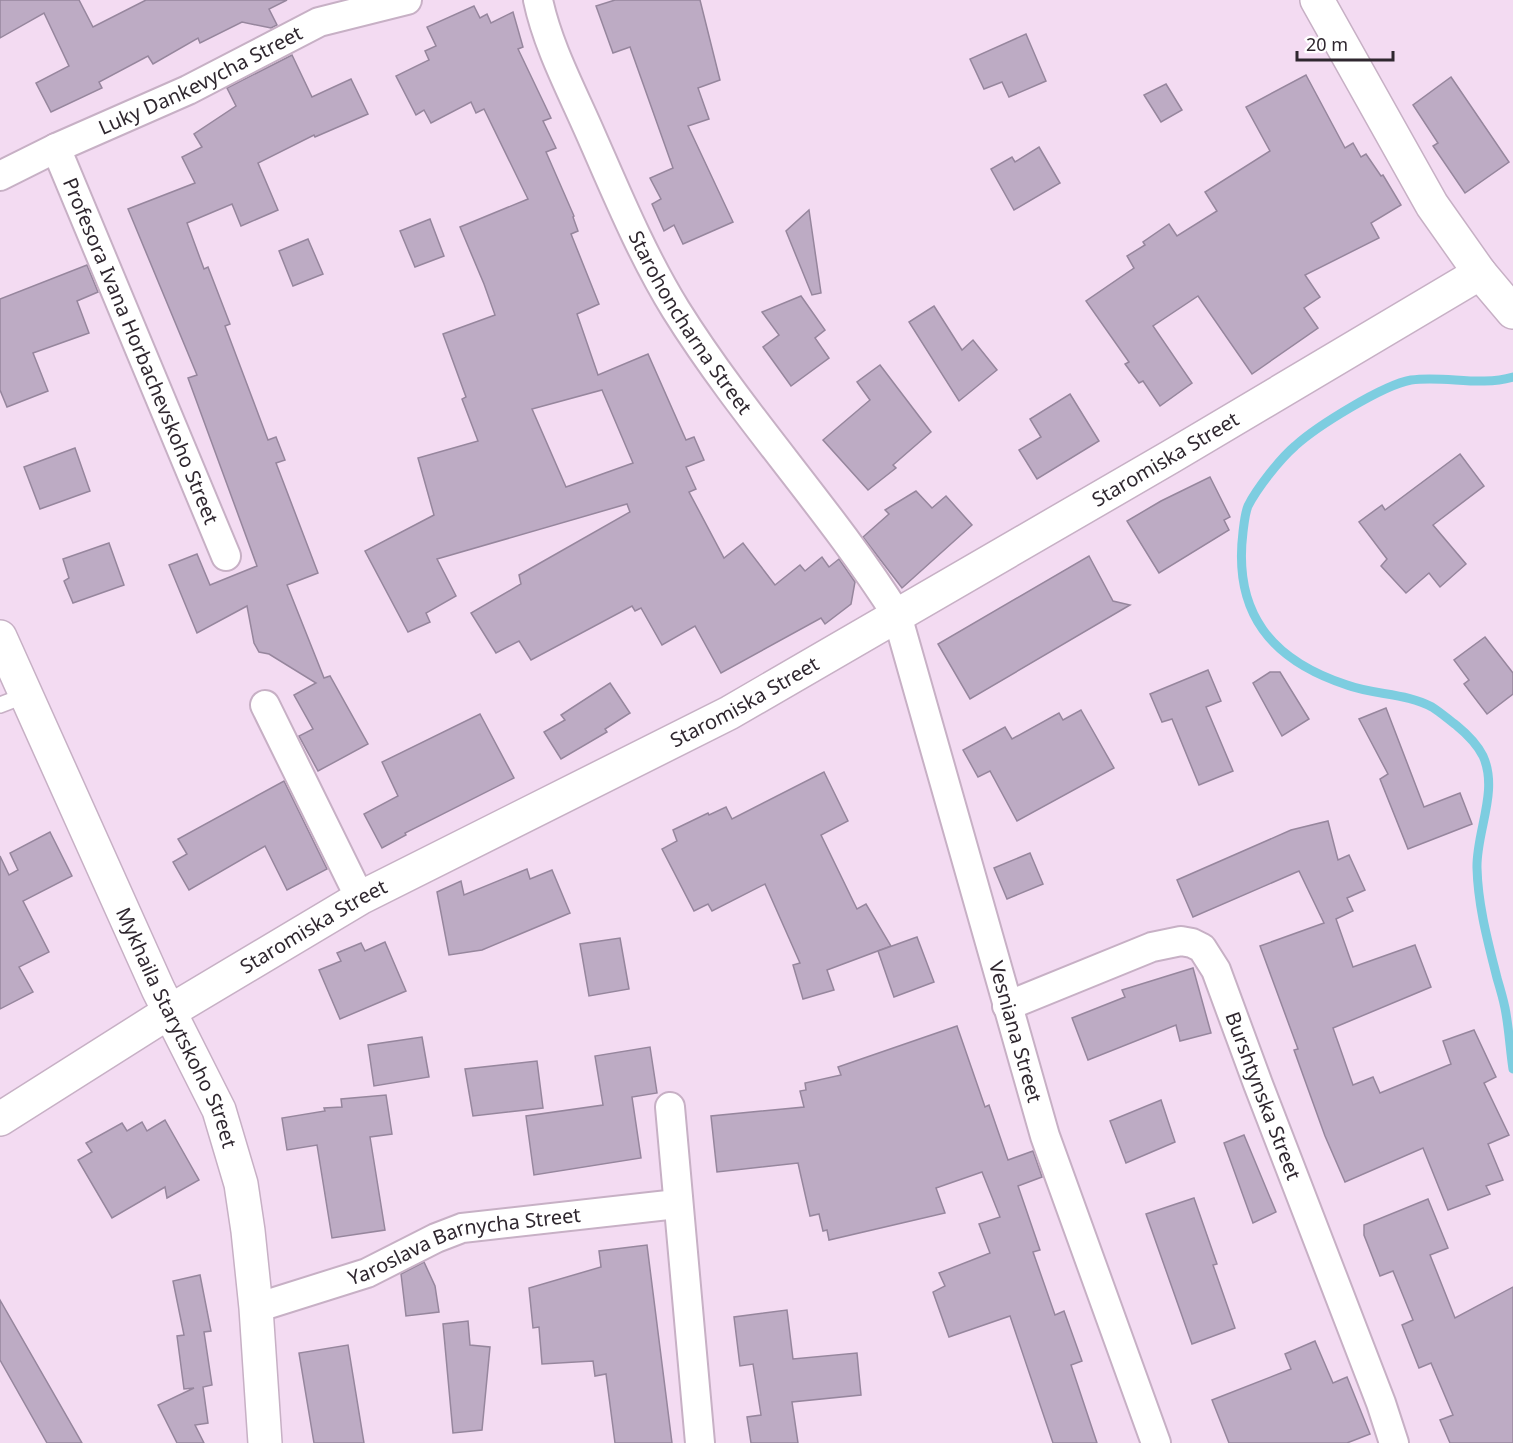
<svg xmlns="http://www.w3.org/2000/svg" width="1513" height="1443" viewBox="0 0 1513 1443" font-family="'Noto Sans',sans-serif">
<rect width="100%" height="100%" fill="#f3dbf2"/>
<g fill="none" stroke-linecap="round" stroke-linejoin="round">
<path stroke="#7dcde0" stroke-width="9" d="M1513,377C1480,387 1444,375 1411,380C1383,385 1317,426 1295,446C1280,459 1257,488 1248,506C1245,513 1244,524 1243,532C1233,613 1271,660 1347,685C1374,695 1407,693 1432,707C1440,712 1448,719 1456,725C1467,734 1477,744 1483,756C1499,791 1476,832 1477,868C1478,906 1488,942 1497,978C1500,988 1503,998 1505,1008C1509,1028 1510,1049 1513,1069"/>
</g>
<g fill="#bdabc4" stroke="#96869d" stroke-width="1.5" fill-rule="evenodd">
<polygon points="0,0 79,0 93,27 146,0 287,0 269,9 277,25 271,28 242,22 200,43 198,38 153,64 148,56 99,82 102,88 51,112 36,83 69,66 44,13 0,38"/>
<polygon points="615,0 700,0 720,80 698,88 709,119 688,126 733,222 683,244 674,225 664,231 652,204 661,199 650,178 673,168 630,47 613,53 596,6"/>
<path d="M474,6L480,18L487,14L491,23L513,12L523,47L518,49L551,118L543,121L556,148L546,152L574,216L573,217L578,231L571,234L599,304L577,314L598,375L648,354L686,440L694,437L704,460L686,467L696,489L689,492L724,558L743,543L775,585L800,565L805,571L822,557L829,567L839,559L855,582L851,604L825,624L821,618L721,673L695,626L662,645L641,608L635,611L632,606L531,660L519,641L496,653L471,613L521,584L519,575L630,512L627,504L437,559L456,596L426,613L430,622L408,632L365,551L434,515L418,458L478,441L462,399L466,397L443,334L495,315L484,284L460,227L528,199L484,109L476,113L471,102L431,123L424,110L416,115L396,76L429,60L425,51L436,46L427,27ZM602,390L633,463L566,487L532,409Z"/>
<polygon points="1026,34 1046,81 1009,97 1002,82 984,89 970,59"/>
<polygon points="292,55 312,97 351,79 368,114 315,137 314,135 258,163 278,210 241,226 232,204 187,223 204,269 208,267 230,324 225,326 268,440 276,437 285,460 276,463 318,573 287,585 324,678 330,676 368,744 318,771 299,736 313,729 294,695 316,683 269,654 259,652 254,643 247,606 197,633 169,565 197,554 210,585 257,566 188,378 197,375 128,209 195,183 182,157 202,147 194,134 236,106 227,88"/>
<polygon points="1306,75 1345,148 1353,143 1361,157 1366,154 1381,176 1383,175 1401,205 1371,223 1379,238 1305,275 1320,297 1304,308 1318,328 1252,374 1198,296 1153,326 1192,383 1160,406 1143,381 1139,383 1125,364 1129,362 1086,301 1134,268 1127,256 1145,245 1143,242 1169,224 1177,236 1217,211 1205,192 1270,151 1246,107"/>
<polygon points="1451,77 1509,162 1465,193 1433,146 1438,143 1413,105"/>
<polygon points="1166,84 1182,110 1161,122 1144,95"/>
<polygon points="1039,147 1060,183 1014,210 991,169 1012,157 1015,162"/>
<polygon points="809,210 821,293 812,295 786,231"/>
<polygon points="430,219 444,256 415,267 400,231"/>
<polygon points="308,239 323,274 293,286 279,251"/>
<polygon points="87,265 98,292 77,301 89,333 33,353 48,391 7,407 0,390 0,299"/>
<polygon points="801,296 825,330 815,338 829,358 791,386 763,347 779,335 762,312"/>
<polygon points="934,306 962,350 973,340 997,370 959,401 909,322"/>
<polygon points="880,365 931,432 893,465 896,468 868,490 823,440 870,400 857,382"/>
<polygon points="1070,394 1099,441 1037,479 1019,450 1041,437 1030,419"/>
<polygon points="75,448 90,491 40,509 24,467"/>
<polygon points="1460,454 1484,486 1433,525 1466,564 1440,587 1429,573 1406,593 1381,566 1387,559 1359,522 1382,505 1385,510"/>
<polygon points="1210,477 1230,517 1224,520 1229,530 1159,573 1127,521 1161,501"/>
<polygon points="916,491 932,508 946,496 972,525 902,588 863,537 889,514 885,510"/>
<polygon points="109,543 124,585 73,603 64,581 69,578 63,559"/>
<polygon points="1089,556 1113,601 1130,605 970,699 938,644"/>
<polygon points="1485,637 1513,673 1513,694 1487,714 1464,684 1469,680 1454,660"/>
<polygon points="1208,670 1221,701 1206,707 1233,771 1199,785 1172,719 1162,722 1150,694"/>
<polygon points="1270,672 1280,672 1309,719 1282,736 1253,683"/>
<polygon points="610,683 630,713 605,729 607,732 561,759 544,732 565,720 561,715"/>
<polygon points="1386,708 1424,807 1460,793 1472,824 1408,849 1380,779 1388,774 1359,719"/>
<polygon points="1081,710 1114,768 1017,821 990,771 978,777 963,750 1005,727 1012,739 1059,713 1063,720"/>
<polygon points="480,714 514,778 405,833 406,835 382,848 364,814 398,796 382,762"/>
<polygon points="824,772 848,821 821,835 857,909 866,904 891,946 827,970 834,990 803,999 793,965 800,963 765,884 712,911 708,904 694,911 662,849 677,841 673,830 708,813 709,815 726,807 732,819"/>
<polygon points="284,781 327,869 287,890 265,846 189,890 173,862 187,854 178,839"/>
<polygon points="1328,821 1338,860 1349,855 1365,890 1347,898 1353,911 1336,919 1353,967 1415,945 1431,987 1333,1028 1353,1085 1373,1077 1380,1093 1451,1064 1443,1041 1474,1030 1496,1077 1484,1083 1509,1135 1488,1144 1503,1180 1486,1186 1490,1194 1448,1210 1423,1148 1345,1182 1325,1136 1294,1050 1298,1049 1260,946 1324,923 1299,871 1193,917 1177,880 1291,830"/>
<polygon points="50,832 72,876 23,901 49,952 19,967 33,992 0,1009 0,856 9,875 18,870 10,853"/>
<polygon points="1030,853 1043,884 1007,899 994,868"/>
<polygon points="527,869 530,879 552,870 570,913 482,950 449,955 437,892 461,881 464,895"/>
<polygon points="917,937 934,982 894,997 878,951"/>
<polygon points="620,938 629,989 589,996 580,944"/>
<polygon points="385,942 406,991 340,1019 319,970 341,961 337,953 361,943 365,951"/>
<polygon points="1193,968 1211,1033 1180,1041 1176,1025 1088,1060 1072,1018 1125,997 1122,990"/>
<polygon points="957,1026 985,1107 989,1105 1008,1160 1033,1151 1042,1177 1018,1186 1040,1250 1033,1252 1055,1315 1064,1311 1082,1361 1071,1365 1097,1443 1053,1443 1010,1316 949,1337 933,1292 945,1286 939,1273 990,1253 979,1224 1000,1217 982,1172 936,1188 945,1213 829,1240 827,1230 823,1231 819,1214 810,1216 798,1163 717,1172 711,1116 804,1107 800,1091 806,1090 805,1083 841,1075 838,1067"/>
<polygon points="422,1037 429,1077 374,1086 368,1045"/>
<polygon points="650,1047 657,1093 632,1097 641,1158 534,1175 526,1116 603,1105 595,1056"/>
<polygon points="537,1061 543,1108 473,1116 465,1069"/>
<polygon points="386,1095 392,1134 370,1137 385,1230 332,1238 317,1145 287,1150 282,1118 325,1111 324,1108 342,1107 341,1099"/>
<polygon points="1161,1100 1175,1142 1126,1163 1110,1121"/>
<polygon points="165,1120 199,1180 167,1198 165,1187 112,1218 78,1160 92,1152 86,1143 122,1123 127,1131 142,1122 147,1131"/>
<polygon points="1244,1135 1276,1212 1253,1223 1224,1143"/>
<polygon points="1194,1198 1217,1264 1213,1265 1235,1328 1192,1344 1146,1214"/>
<polygon points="1428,1199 1448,1248 1430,1255 1455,1318 1513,1287 1513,1443 1450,1443 1440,1420 1453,1415 1431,1363 1419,1368 1402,1325 1413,1320 1393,1271 1380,1276 1364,1235 1364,1225"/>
<polygon points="647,1245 672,1443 615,1443 606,1374 595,1376 593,1361 542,1364 539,1327 533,1328 529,1288 601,1267 599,1251"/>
<polygon points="424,1262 435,1286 439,1312 406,1316 401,1274"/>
<polygon points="200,1275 211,1331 204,1332 212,1385 203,1387 208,1423 195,1425 204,1443 177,1443 158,1405 194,1388 184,1389 177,1336 184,1335 173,1281"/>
<polygon points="0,1300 82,1443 47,1443 0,1360"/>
<polygon points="787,1310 793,1359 857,1353 861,1395 792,1402 798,1443 751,1443 747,1417 761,1415 753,1364 740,1366 734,1317"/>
<polygon points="468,1321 470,1345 490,1347 482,1430 453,1433 443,1324"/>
<polygon points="1315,1341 1333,1383 1347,1377 1370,1434 1347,1443 1229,1443 1212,1400 1291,1369 1285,1354"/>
<polygon points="348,1345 364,1443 314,1443 299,1353"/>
</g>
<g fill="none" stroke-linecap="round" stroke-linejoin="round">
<g stroke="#c7b0c5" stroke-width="18">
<polyline id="lane" points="0,705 26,695"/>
</g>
<g stroke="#c7b0c5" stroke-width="32">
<g id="street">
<path id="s1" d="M538,0C548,47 572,91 591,135C617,194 642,255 676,310C743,417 830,509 897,615L1045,1136L1156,1443"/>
<path id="s2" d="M56,148L226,556"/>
<path id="s3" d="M0,176L56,148L188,90L319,22L407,0"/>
<polyline points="265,705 360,898"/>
<path id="s4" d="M1007,1006L1152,947L1181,941L1192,943L1202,948L1216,970L1258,1084L1381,1403L1394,1443"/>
<polyline points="670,1107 700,1443"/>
<path id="s5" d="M256,1308L367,1273L436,1238L462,1228L677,1204"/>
</g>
</g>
<g stroke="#c7b0c5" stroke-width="36">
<g id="secondary">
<polyline points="1317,0 1432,205 1480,273 1513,312"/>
<path id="s6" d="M0,637L158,989L219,1110L241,1184L248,1231L256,1308L265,1443"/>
<path id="s7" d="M0,1119L169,1012L360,898L729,713L1172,456L1480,273"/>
</g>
</g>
<use href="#lane" stroke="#fff" stroke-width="15"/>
<use href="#street" stroke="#fff" stroke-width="28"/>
<use href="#secondary" stroke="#fff" stroke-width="33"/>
</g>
<g text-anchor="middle" stroke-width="6" stroke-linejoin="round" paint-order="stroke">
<g font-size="20" fill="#2f272f" stroke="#fff">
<text dy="7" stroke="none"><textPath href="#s3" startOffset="222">Luky Dankevycha Street</textPath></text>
<text dy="7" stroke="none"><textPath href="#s1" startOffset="358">Starohoncharna Street</textPath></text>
<text dy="7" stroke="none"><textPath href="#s2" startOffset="220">Profesora Ivana Horbachevskoho Street</textPath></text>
<text dy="7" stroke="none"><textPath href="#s7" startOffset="1340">Staromiska Street</textPath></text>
<text dy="7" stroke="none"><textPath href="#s7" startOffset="854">Staromiska Street</textPath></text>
<text dy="7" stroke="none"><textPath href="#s7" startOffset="368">Staromiska Street</textPath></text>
<text dy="7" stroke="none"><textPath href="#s6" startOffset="429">Mykhaila Starytskoho Street</textPath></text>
<text dy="7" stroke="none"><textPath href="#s1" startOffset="1150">Vesniana Street</textPath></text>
<text dy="7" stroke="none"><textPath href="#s4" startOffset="369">Burshtynska Street</textPath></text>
<text dy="7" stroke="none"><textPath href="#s5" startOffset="219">Yaroslava Barnycha Street</textPath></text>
</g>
</g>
<path d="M1297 51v9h96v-9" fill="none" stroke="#2f272f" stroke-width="3"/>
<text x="1306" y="51" font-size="18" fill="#2f272f" stroke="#ffffff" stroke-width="4.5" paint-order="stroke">20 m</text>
</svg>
